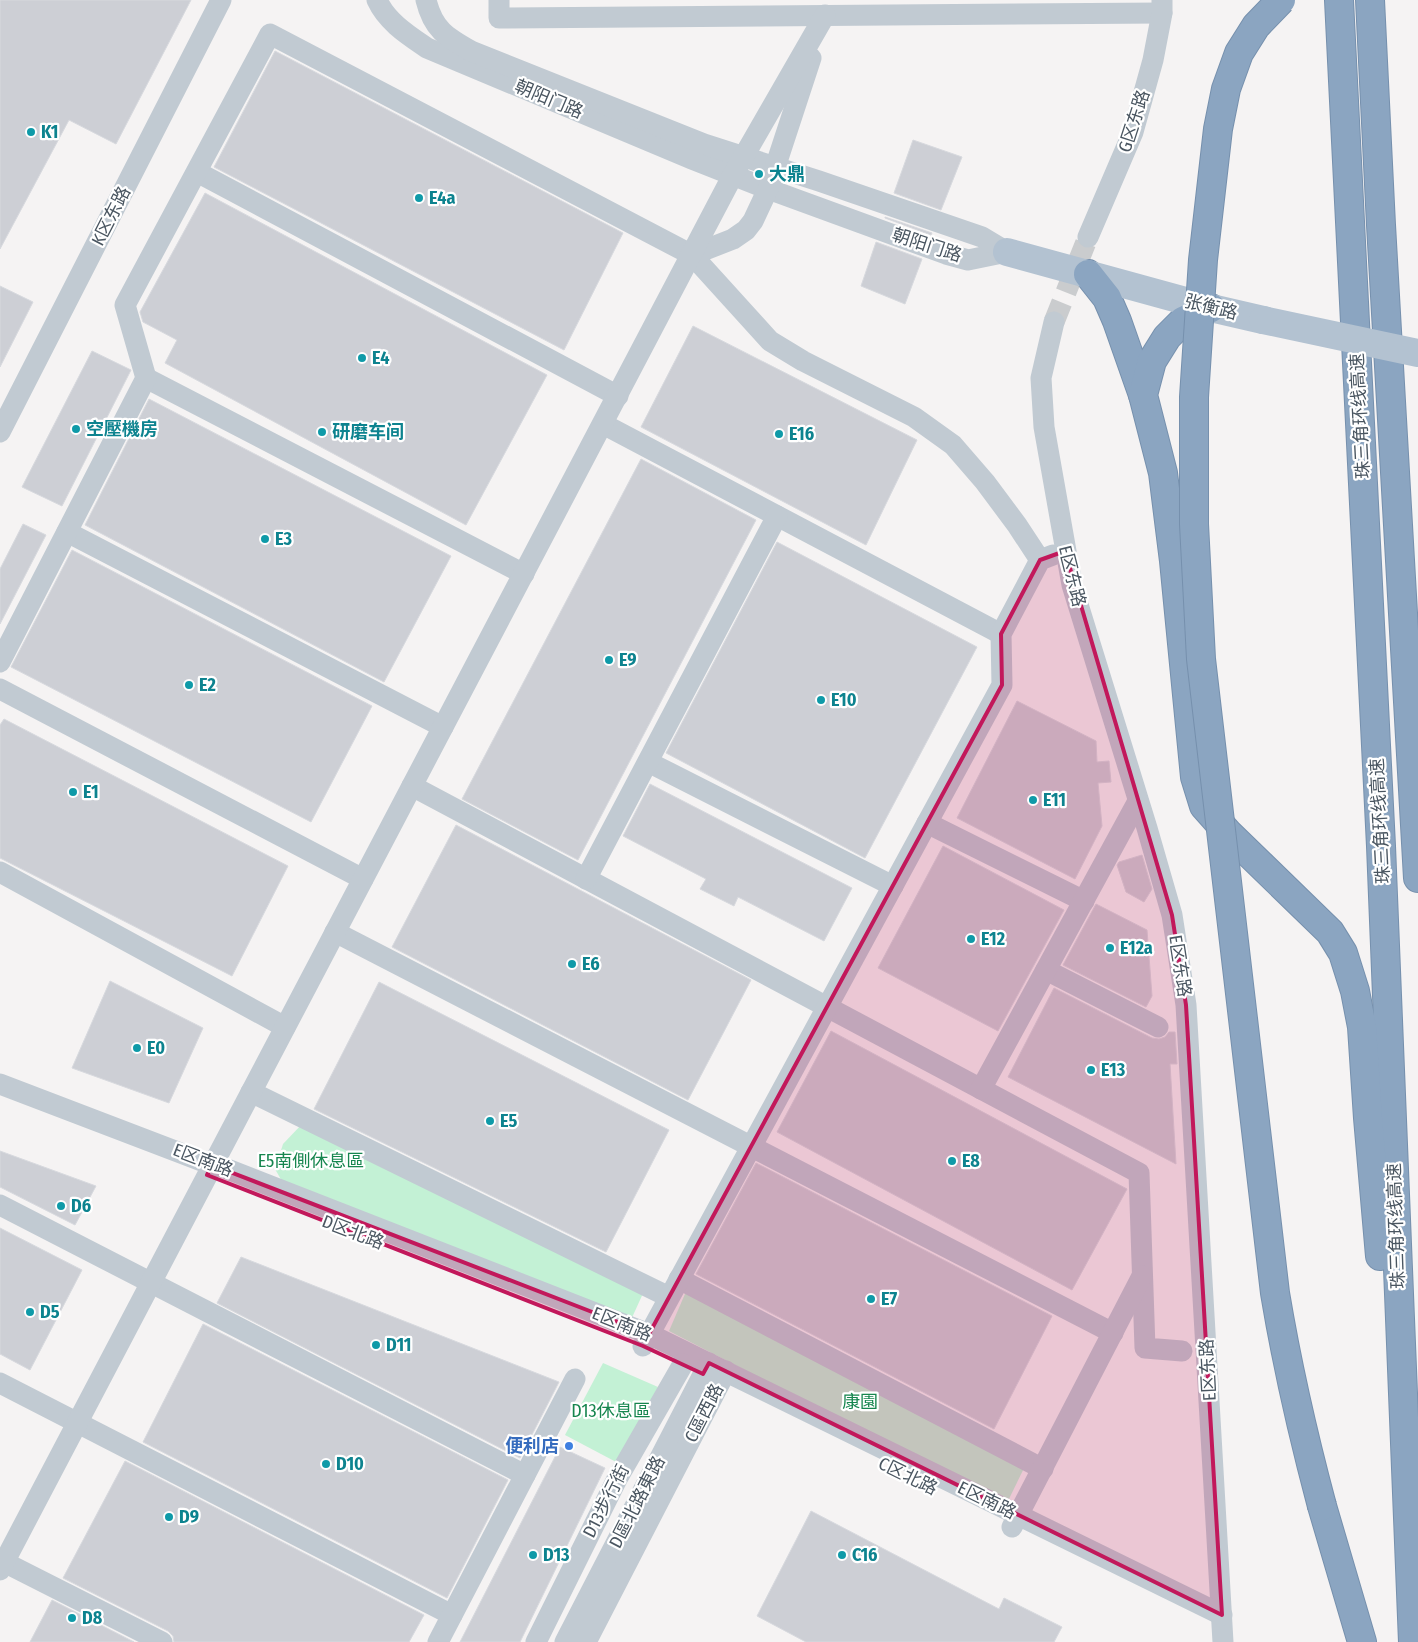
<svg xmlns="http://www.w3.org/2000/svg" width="1418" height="1642" viewBox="0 0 1418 1642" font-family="'Fira Sans Condensed','Noto Sans SC',sans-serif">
<rect width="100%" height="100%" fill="#f5f3f3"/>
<g fill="#c3f1d5">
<polygon points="303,1123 645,1289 630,1322 283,1183 275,1169 283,1144"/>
<polygon points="688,1287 1027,1462 1006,1505 669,1331"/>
<polygon points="603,1363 658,1387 618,1463 565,1435"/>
</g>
<g fill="#cdcfd5" stroke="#d7d9de">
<polygon points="0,0 191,0 116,144 69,120 0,249"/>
<polygon points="275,51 623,233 564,350 214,167"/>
<polygon points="913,140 962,157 941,210 894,193"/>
<polygon points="205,193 547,375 466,525 165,363 177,340 143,322 140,312"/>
<polygon points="885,217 932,233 931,235 885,218"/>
<polygon points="876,242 922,259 905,304 861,286"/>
<polygon points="0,286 33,302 0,367"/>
<polygon points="693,326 917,440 866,545 641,427"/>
<polygon points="92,351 131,370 62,506 22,487"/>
<polygon points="149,399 451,556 384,682 85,525"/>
<polygon points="641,459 756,520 578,860 462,799"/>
<polygon points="23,524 46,535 0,624 0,569"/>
<polygon points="777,542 977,647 865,858 666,753"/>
<polygon points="72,550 372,706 311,822 11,667"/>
<polygon points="1017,701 1096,741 1097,762 1109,761 1111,782 1098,783 1102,826 1075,879 957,818"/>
<polygon points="4,719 288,866 232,976 0,858 0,725"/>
<polygon points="650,784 852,888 824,941 738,897 734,906 700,889 706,879 623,836"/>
<polygon points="456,825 751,980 688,1100 392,947"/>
<polygon points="943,846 1064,910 998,1031 878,968"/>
<polygon points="1142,855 1152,889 1144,902 1126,892 1117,865 1119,862"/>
<polygon points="1096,904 1147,930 1152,996 1146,1007 1063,965"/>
<polygon points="110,981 203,1028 169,1103 72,1068"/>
<polygon points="379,982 669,1130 606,1252 314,1109"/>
<polygon points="1054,988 1152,1038 1159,1039 1165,1037 1169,1032 1175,1032 1177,1064 1170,1064 1176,1164 1008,1077"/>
<polygon points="831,1031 1127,1189 1072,1290 777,1132"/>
<polygon points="0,1151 96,1186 75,1225 0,1187"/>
<polygon points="756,1163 1052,1316 994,1429 696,1274"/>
<polygon points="0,1228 82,1270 30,1370 0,1354"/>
<polygon points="241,1257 559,1382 520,1458 217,1303"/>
<polygon points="203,1324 508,1480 447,1598 143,1442"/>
<polygon points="560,1447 605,1468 520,1642 460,1642"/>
<polygon points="125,1461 424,1615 409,1642 174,1642 173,1636 168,1631 63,1578"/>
<polygon points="811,1511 999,1609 1004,1598 1062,1627 1054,1642 806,1642 757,1616"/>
<polygon points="52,1600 134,1642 30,1642"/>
</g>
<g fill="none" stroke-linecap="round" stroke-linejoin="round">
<polyline stroke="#caccce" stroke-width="21" stroke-dasharray="21 11" stroke-linecap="butt" points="1054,322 1088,237"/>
<g stroke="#7690ad" stroke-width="30">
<g id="highway">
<polyline points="1339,0 1381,846 1413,1642"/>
<polyline points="1370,0 1381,225 1418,878"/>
<polyline points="1088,274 1107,298 1117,321 1143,395"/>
<polyline points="1211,308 1183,321 1167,337 1152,361 1143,395 1163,473 1174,561 1195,777 1204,806 1228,833 1330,932 1343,953 1355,991 1362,1027 1368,1118 1380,1256"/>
<polyline points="1322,1506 1362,1642"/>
</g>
</g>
<g stroke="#c1cad2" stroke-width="21">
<path d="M377,0C387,22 408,35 427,48L692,159L768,189L946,254L968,260L1007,252"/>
<path d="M426,0C433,29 446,37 471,51L704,144L819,181L982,237L1007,252"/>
<polyline points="499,0 499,18 1162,13"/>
<polyline points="197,172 618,396"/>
<polyline points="1088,237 1133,132 1153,60 1162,13 1162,0"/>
<polyline points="692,255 733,239 746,230 753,221 768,189 811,58"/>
<polyline points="1054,322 1041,378 1044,427 1072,585 1147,828 1172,915 1186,1005 1223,1642"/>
<polyline points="146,378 524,574"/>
<polyline points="603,424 1001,634"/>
<polyline points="0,432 221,0"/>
<polyline points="67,532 443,727"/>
<polyline points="0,662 146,378 125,305 270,34 692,255 770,341 803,361 914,417 953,445 985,482 1017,525 1040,560"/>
<polyline points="0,689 363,879"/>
<polyline points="648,762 893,886"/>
<polyline points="412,786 1139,1173 1145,1348 1182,1351"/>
<polyline points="927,823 1084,901"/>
<polyline points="0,872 285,1027"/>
<polyline points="586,879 777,516"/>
<polyline points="335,932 1113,1333"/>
<polyline points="1046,970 1158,1027"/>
<polyline points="0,1084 212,1165 217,1165 649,1334 1222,1615"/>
<polyline points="981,1089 1138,801"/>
<polyline points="251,1092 669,1297"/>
<polyline points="0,1205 525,1475"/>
<polyline points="679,1279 1043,1469"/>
<polyline points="643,1346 1002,685 1001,634 1040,560 1053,555"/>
<polyline points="0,1383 452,1615"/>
<polyline points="1012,1527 1142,1276"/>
<polyline points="0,1560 162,1642"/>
<polyline points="0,1570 733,175 825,15"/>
<polyline points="438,1642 575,1379"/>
<polyline points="536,1642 617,1479 683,1364"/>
<polyline points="565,1642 709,1363"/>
<polyline points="586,1642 726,1371"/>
</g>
<polyline stroke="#b3c2d1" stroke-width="28" points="1007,252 1211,308 1263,320"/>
<use href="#highway" stroke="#8ba5c1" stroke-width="28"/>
<g stroke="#7690ad" stroke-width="30" stroke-linecap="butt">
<path id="highway-bridge" d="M1281,0L1256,26L1239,53L1226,89L1218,129L1203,260L1194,397V524L1201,659L1275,1293C1287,1365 1303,1435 1322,1506"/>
</g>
<polyline stroke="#b3c2d1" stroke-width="28" points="1263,320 1418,353"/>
<use href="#highway-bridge" stroke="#8ba5c1" stroke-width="28"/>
</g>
<path fill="#c2185b" fill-opacity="0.2" stroke="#c2185b" stroke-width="4" stroke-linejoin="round" d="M1065,551L1172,915L1186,1005L1222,1615L709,1363L703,1374L643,1346L207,1175L212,1165L649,1334L1002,685L1001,634L1040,560Z"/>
<g fill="#0f9aa8" stroke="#fff" stroke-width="2">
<circle cx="31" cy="132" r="5"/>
<circle cx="759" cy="174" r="5"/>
<circle cx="419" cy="198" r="5"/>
<circle cx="362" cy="358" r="5"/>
<circle cx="76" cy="429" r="5"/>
<circle cx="322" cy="432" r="5"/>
<circle cx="779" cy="434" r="5"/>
<circle cx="265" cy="539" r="5"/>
<circle cx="609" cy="660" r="5"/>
<circle cx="189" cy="685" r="5"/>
<circle cx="821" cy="700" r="5"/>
<circle cx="73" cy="792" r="5"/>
<circle cx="1033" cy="800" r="5"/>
<circle cx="971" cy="939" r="5"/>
<circle cx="1110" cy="948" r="5"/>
<circle cx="572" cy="964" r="5"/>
<circle cx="137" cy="1048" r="5"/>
<circle cx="1091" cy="1070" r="5"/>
<circle cx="490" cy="1121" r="5"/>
<circle cx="952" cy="1161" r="5"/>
<circle cx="61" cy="1206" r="5"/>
<circle cx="871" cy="1299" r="5"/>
<circle cx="30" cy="1312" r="5"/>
<circle cx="376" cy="1345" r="5"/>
<circle cx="326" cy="1464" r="5"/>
<circle cx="169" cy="1517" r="5"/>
<circle cx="533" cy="1555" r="5"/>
<circle cx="842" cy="1555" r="5"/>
<circle cx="72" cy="1618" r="5"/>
</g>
<circle fill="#3f7fe0" stroke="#fff" stroke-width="2" cx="569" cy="1446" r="5"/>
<g text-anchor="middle" stroke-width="4.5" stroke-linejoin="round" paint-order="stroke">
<g font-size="18" fill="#4a5661" stroke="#fff">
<text transform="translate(549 99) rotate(23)" y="6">朝阳门路</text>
<text transform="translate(1134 121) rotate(-72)" y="6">G区东路</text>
<text transform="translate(111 216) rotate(-63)" y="6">K区东路</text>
<text transform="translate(927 245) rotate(18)" y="6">朝阳门路</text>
<text transform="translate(1211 307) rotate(14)" y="6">张衡路</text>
<text transform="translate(1360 416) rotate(-93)" y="6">珠三角环线高速</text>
<text transform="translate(1072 576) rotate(76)" y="6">E区东路</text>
<text transform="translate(1380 821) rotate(-93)" y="6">珠三角环线高速</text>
<text transform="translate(1180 966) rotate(81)" y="6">E区东路</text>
<text transform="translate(203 1160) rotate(21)" y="6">E区南路</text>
<text transform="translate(1396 1226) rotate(-92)" y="6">珠三角环线高速</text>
<text transform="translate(353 1232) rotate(21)" y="6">D区北路</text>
<text transform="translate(622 1324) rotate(22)" y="6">E区南路</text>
<text transform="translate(1208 1370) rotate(-93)" y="6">E区东路</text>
<text transform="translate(704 1413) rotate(-63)" y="6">C區西路</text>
<text transform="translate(908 1476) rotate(26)" y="6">C区北路</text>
<text transform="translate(987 1500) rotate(26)" y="6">E区南路</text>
<text transform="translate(606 1501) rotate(-63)" y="6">D13步行街</text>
<text transform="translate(637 1502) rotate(-63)" y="6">D區北路東路</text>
</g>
<g font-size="18" font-weight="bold" fill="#0d838f" stroke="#fff" text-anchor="start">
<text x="41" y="138">K1</text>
<text x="769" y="180">大鼎</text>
<text x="429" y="204">E4a</text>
<text x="372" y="364">E4</text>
<text x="86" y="435">空壓機房</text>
<text x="332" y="438">研磨车间</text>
<text x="789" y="440">E16</text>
<text x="275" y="545">E3</text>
<text x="619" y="666">E9</text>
<text x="199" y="691">E2</text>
<text x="831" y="706">E10</text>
<text x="83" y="798">E1</text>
<text x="1043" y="806">E11</text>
<text x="981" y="945">E12</text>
<text x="1120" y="954">E12a</text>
<text x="582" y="970">E6</text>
<text x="147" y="1054">E0</text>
<text x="1101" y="1076">E13</text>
<text x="500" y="1127">E5</text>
<text x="962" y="1167">E8</text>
<text x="71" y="1212">D6</text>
<text x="881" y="1305">E7</text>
<text x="40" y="1318">D5</text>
<text x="386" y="1351">D11</text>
<text x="336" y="1470">D10</text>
<text x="179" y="1523">D9</text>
<text x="543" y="1561">D13</text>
<text x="852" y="1561">C16</text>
<text x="82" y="1624">D8</text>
</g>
<g font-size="18" fill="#17864f" stroke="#fff">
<text x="311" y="1167">E5南側休息區</text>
<text x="860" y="1408">康園</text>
<text x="611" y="1417">D13休息區</text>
</g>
<g font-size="18" font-weight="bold" fill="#366cbe" stroke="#fff" text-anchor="end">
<text x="559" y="1452">便利店</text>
</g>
</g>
</svg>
